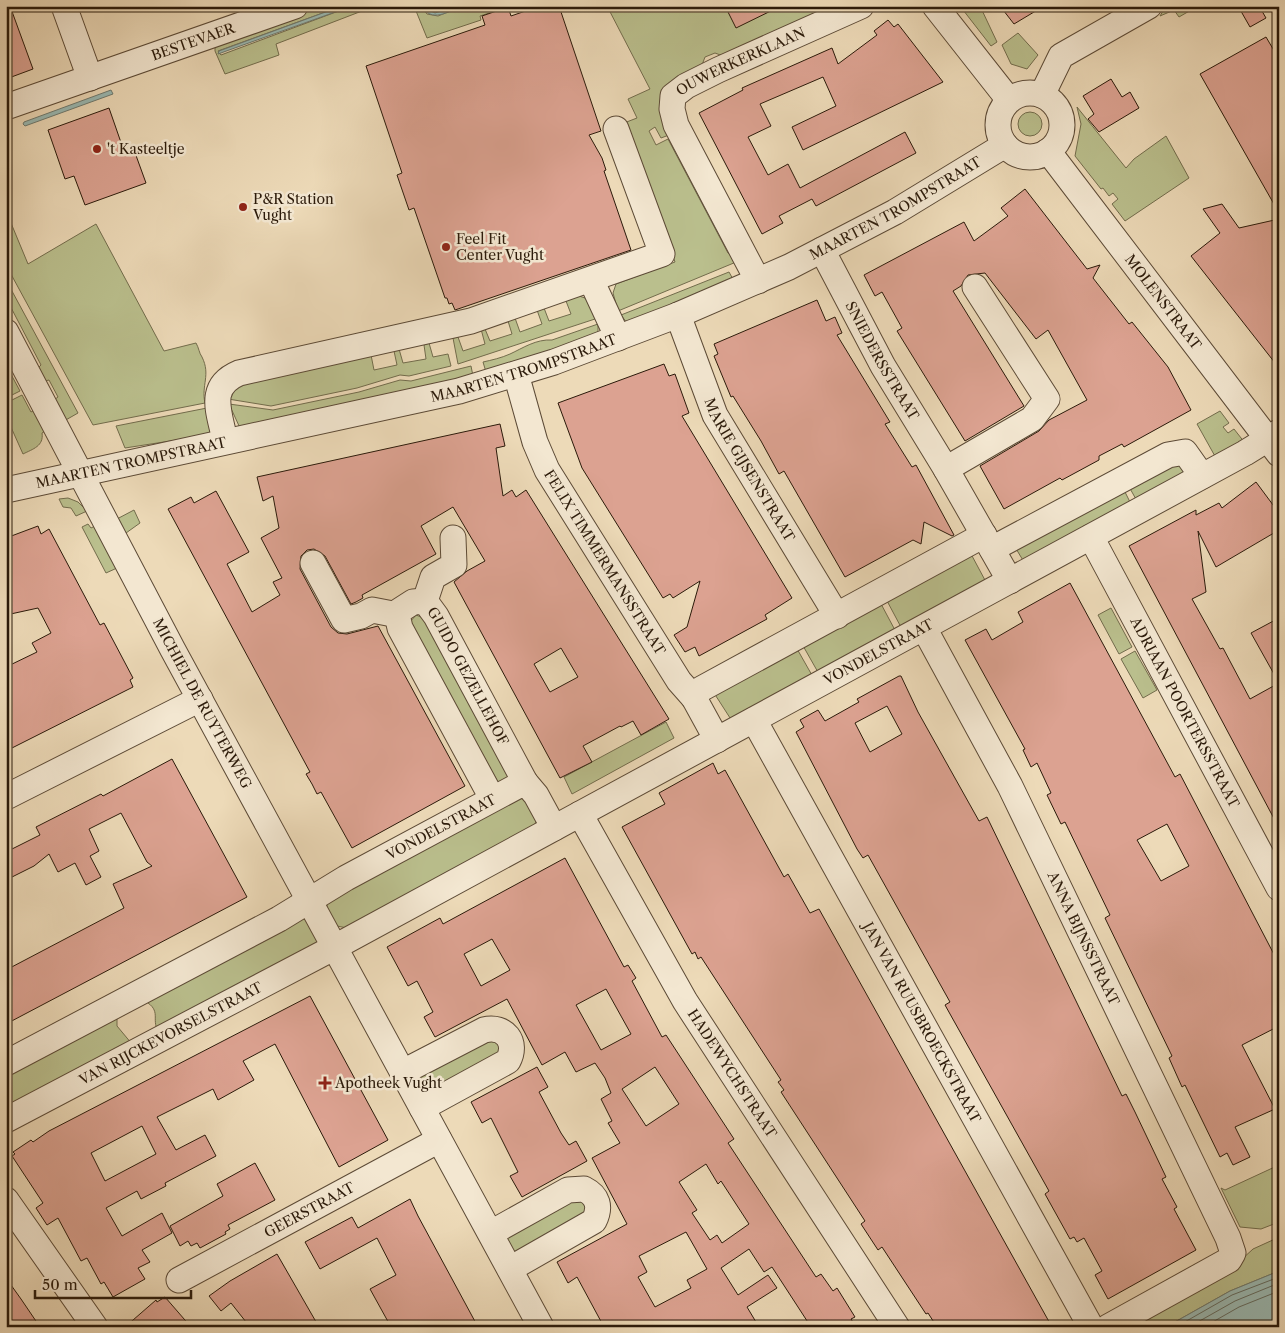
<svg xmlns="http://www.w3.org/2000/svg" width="1285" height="1333" viewBox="0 0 1285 1333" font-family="'Libre Caslon Text',serif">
<rect width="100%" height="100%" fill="#eddab8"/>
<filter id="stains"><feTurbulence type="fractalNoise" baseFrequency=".004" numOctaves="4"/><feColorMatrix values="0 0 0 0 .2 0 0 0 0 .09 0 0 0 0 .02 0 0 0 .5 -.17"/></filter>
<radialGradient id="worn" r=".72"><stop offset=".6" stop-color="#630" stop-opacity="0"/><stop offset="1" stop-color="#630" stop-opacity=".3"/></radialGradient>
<g fill="#babf8d" stroke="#726c4c">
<polygon points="311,6 342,6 218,51 221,55 352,6 375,6 276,44 279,55 225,74 215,51 215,41"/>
<polygon points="414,6 421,6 427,14 438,16 463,6 505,8 480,16 481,20 427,38"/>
<path d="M425,6H455C445,10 433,17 425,6Z"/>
<polygon points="607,6 835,6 723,56 715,53 705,57 702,65 674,86 669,135 661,138 655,127 649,131 656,145 668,139 728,253 741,260 618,311 613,293 616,284 675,262 644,171 624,123 637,118 628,99 650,89"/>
<polygon points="960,6 980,6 997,42 991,46"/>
<polygon points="1172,6 1198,6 1179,17 1174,10 1160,16 1163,11"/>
<polygon points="1018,33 1038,55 1027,69 1011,64 1002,45"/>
<polygon points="1077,107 1126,168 1134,159 1166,136 1189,178 1125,221 1112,204 1118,199 1113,193 1109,196 1103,188 1101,189 1075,156 1081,124"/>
<circle cx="1030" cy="124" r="12"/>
<path d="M6,211L28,264L96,224L164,351L196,343C199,348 199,353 202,357C211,375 201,385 205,403L93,425L6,265Z"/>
<polygon points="729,272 734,281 627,323 621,315"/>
<polygon points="6,280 78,413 64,421 54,400 58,397 49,380 45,381 38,368 41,365 6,298"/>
<polygon points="579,296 588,299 598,318 458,364 453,338 458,337 463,351 485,344 481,329 485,329 490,341 512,334 508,321 515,318 520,332 542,324 537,310 544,308 549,321 571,314 566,301"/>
<path d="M598,324V334L486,372L483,362C492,360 501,358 510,354C523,348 536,339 552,340Z"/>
<polygon points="429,343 433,357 448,354 451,366 409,376 400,375 357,388 271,406 228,399 234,384 371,355 374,370 397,365 394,351 399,349 403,363 426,359 424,345"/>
<polygon points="6,365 20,391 6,398"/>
<polygon points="471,366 473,376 240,428 229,404 273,410 359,392 400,380 411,381"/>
<path d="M22,395L31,412L35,410L47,430L42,433C44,446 33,449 23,454L6,416V403Z"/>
<polygon points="212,407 213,414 209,435 125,448 116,426"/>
<polygon points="1220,411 1229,423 1223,427 1228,433 1234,429 1245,443 1216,458 1197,424"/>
<polygon points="1178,460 1185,473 1137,501 1128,485"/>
<polygon points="1123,488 1131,504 1024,562 1015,547"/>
<polygon points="68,498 78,502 87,511 76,516 71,508 63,507 59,499"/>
<polygon points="134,510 140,523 126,533 115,520"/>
<polygon points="88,524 91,528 95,526 117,568 106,573 82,527"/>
<polygon points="971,554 986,582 902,629 886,599"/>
<polygon points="880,602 896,632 819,674 802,644"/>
<polygon points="1111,608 1132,647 1119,654 1098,615"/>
<polygon points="416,615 429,620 514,773 500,786 410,622"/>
<polygon points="796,647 813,677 732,721 714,693"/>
<polygon points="1135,651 1157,690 1143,698 1121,659"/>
<polygon points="666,722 674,738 572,794 564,777"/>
<polygon points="523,797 537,813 536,822 532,829 347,928 337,926 327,911 327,901"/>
<path d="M302,918L306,920L318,940L316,945L158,1031C151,1019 162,1011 145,1001Z"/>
<polygon points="117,1017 117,1026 132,1044 6,1111 6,1069"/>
<polygon points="494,1036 505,1053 429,1094 419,1080 420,1075"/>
<polygon points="1279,1165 1279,1222 1261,1229 1240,1227 1221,1188 1225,1190"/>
<path d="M575,1194L592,1212L515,1253C509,1248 506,1242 507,1234Z"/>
<polygon points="1275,1239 1279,1245 1279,1271 1230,1291 1166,1327 1121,1327 1241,1260 1253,1249"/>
</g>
<g fill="#9abab4" stroke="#6e7a70">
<polygon points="342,6 352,6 218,54 219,51"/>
<path d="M421,6L435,13L455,6H463C447,12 432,23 421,6Z"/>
<polygon points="111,90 113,94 25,126 23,124 24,122"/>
<polygon points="1279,1271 1279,1327 1166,1327 1230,1291"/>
</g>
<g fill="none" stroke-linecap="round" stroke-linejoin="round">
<g stroke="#626a5f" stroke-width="1">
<polyline points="1176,1327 1232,1295 1279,1277"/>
<polyline points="1189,1327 1235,1301 1279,1283"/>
<polyline points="1204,1327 1239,1307 1279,1291"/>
</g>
</g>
<g fill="#dca291" stroke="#2b1a0a" fill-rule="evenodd">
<polygon points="6,6 10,6 33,69 6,79"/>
<polygon points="540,6 559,6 601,131 589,135 602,158 606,170 604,171 631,250 455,310 452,303 449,304 447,298 445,298 414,208 409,210 397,175 402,173 366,66 485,25 482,16 508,7 511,16"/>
<polygon points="725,6 781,6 736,28"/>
<polygon points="1000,6 1044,6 1014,24"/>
<polygon points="1238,6 1259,6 1266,18 1250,27"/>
<polygon points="888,20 894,27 898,24 943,82 803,150 792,127 836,106 823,77 760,104 771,126 748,137 768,175 788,164 800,188 905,132 916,153 816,206 812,199 779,216 783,223 762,234 699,113 743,90 742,88 832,48 838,64 877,35 874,31"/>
<polygon points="1266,37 1279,59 1279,213 1200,74"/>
<polygon points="1111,79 1122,97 1130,92 1139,108 1099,132 1088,119 1094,114 1083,96"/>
<polygon points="109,108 125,154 134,150 146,183 85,205 74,176 65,179 48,130"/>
<polygon points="1025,189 1087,269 1100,265 1093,278 1129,324 1132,322 1168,367 1191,410 1124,447 1122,444 1099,456 1099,460 1062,480 1060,478 1004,509 980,466 1039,431 1049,420 1087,400 1048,330 1036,339 985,273 968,275 961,286 953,291 1024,406 965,441 897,331 902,328 882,292 875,296 864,275 964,222 974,241 1008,216 1001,208"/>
<polygon points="1222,204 1239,228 1279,219 1279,368 1191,256 1220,233 1203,209"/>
<polygon points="817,300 826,321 835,317 842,333 837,335 890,422 885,424 912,467 916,465 954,535 952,536 924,522 921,544 913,540 845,577 784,471 779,474 761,441 733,396 731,397 714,356 718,354 714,344"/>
<polygon points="664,364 669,376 675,374 689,413 682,416 792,598 765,615 767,619 699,656 695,647 685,652 674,635 687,627 700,581 673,598 670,594 663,598 582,468 558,403"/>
<path d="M500,424L505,446L496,448L503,496L512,490L516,497L526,490L669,719L641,735L633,721L621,727L620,726L583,746L592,762L560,778L454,582L467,571L485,561L453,507L421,526L436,554L362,595L363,598L356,602L351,604L325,556L314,549L307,550L301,556L300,569L331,627L338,633L347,634L378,626L465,786L352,848L321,792L317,794L312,784L306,774L310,772L168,509L191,497L194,503L216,491L249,552L227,564L252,612L280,595L273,582L282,578L261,538L279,528L273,496L263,501L257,477ZM561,648L578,677L550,692L534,664Z"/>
<polygon points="1256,482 1279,513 1279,530 1216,567 1198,531 1206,592 1192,599 1220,649 1223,648 1250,699 1279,683 1279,828 1129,546 1196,510 1196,515 1219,503 1222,508"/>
<polygon points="38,526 41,534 49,529 100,625 104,623 133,678 130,680 133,687 6,751 6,667 37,652 32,643 51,633 38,608 6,615 6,538"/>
<path d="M1070,583L1175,777L1180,774L1279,964V1026L1242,1045L1275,1109L1235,1127L1250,1157L1233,1165L1227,1153L1220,1157L1185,1085L1182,1087L1169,1058L1172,1056L1105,918L1110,915L1065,822L1061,824L1047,795L1051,793L1037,763L1031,767L1023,750L1025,749L965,640L986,629L992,640L1023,622L1018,612ZM1167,824L1189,866L1161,881L1137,840Z"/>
<polygon points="1279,618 1279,683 1251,633"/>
<path d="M899,676H901L918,712L979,821L987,817L1122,1096L1126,1094L1135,1112L1166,1177L1162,1179L1177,1207L1174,1209L1196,1250L1108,1299L1095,1275L1102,1271L1084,1238L1077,1242L1074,1237L1070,1239L1045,1194L1049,1191L945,1005L950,1002L868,855L863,858L857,849L796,732L804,727L800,720L818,710L825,721L859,702L857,699ZM887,706L902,734L870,752L855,723Z"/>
<polygon points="172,759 247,897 6,1024 6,970 124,908 113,884 152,866 147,862 121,813 89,829 99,851 90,856 101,877 86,885 75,863 58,872 49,854 34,866 6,880 6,852 40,835 36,827 101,794 103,796"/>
<polygon points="713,763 718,774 725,770 784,877 788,874 810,913 819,909 1052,1327 937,1327 928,1313 926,1314 882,1247 878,1250 861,1224 865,1221 781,1092 784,1090 778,1082 781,1080 701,957 698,959 695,952 692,954 622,827 665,804 659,793"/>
<path d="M565,858L624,967L628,965L636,978L632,981L662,1037L666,1035L734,1139L728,1143L816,1277L821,1274L833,1291L837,1288L855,1317L851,1319L856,1327H811L772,1267L764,1272L749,1249L721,1268L738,1295L768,1275L777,1288L747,1307L759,1327H604L577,1277L568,1283L557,1262L627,1224L592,1158L620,1143L608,1123L612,1121L601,1099L611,1093L605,1078L595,1063L576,1072L565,1052L542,1065L507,999L435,1037L424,1017L433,1012L417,981L408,986L387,947L440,918L443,924ZM492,939L510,970L481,986L464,954ZM606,989L631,1034L601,1050L576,1005ZM655,1067L679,1104L646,1126L622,1089ZM706,1164L718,1184L721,1181L749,1224L722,1243L717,1235L710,1240L692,1213L697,1210L679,1182ZM686,1232L707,1269L687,1280L691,1288L655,1307L638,1277L647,1272L639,1256Z"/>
<path d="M310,996L388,1140L339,1167L275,1044L243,1061L254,1080L218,1100L213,1089L157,1117L176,1150L205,1135L216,1156L165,1183L166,1186L141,1199L137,1191L106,1208L122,1236L162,1213L172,1233L142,1250L150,1262L138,1268L145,1279L113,1297L104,1282L101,1284L87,1258L81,1261L58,1218L47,1225L36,1208L43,1203L12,1156L15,1154L13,1152L31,1140L33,1142L49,1131ZM142,1126L156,1154L105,1181L91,1153Z"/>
<polygon points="537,1067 548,1087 539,1092 561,1133 569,1145 576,1141 587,1161 522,1197 510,1176 518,1172 491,1118 482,1123 471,1102"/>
<polygon points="255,1163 275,1200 228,1225 230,1229 225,1232 226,1234 200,1248 197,1243 191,1246 188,1241 180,1246 170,1226 223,1196 217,1184"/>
<polygon points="410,1199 418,1216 478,1327 391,1327 370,1289 396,1275 377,1238 320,1269 305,1242 352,1217 358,1228"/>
<polygon points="277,1254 319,1327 250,1327 231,1303 221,1311 209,1296 230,1281"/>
<polygon points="6,1278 21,1299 40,1327 6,1327"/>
<polygon points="165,1297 191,1327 125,1327 156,1300 157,1302"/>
</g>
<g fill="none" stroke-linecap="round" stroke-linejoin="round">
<g stroke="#5c4a36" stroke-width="27">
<g id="minor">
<polyline points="64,6 90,78"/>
<polyline points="935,6 1009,100"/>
<circle cx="1030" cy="125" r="32"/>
<polyline points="1042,95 1061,56 1149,6"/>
<path id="s1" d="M6,107L295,6"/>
<path id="s2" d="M1048,151L1279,454"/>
<path id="s3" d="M822,250L883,366L946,469L1010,581"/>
<polyline points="591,280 618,338"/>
<path id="s4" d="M758,281L676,125L672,109L673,96L686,86L718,70L861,6"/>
<path id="s5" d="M678,315L715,415L837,616"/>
<path id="s6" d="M6,332L173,650L541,1327"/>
<path id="s7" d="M516,374L535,442L547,470L679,681L694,698L717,740"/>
<path d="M225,441C220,413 206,387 239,373L471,321L662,254L616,129"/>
<polyline points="946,469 1032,419 1047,399 975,287"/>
<path id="s8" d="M6,490L459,391L554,362L678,315L789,267L895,212L1005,145"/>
<path id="s9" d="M1091,537L1279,888"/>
<polyline points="992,549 1168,455 1185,452 1202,476"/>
<polyline points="313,563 344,620 361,616 372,610 398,615"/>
<polyline points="425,601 433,577 454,565 453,538"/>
<path id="s10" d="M924,628L1010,786L1228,1238L1233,1253L1229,1260L1108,1327"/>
<polyline points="694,698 701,689 984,535"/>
<path id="s11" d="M754,720L1091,1327"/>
<polyline points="6,797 200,699"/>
<path id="s12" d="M492,798L400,628L398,619L399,611L413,602L425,601L436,616L525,782"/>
<path id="s13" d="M580,814L685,1001L897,1327"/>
<path id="s14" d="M6,1063L279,919L346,878L525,782L536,795L554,828"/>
<path d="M403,1072L484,1030C505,1025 518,1042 508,1061L422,1108"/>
<path id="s15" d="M6,1120L335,947L1245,453L1279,432"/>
<polyline points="6,1200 95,1327"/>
<path d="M491,1233L568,1190L584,1189C598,1196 601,1207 594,1221L510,1269"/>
<path id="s16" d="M179,1280L439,1140"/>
</g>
</g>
<use href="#minor" stroke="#f3e7d1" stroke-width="25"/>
</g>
<g fill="#8f2418" stroke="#f3e7d1" stroke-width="2">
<circle cx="97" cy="149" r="5"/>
<circle cx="243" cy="207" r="5"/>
<circle cx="446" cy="247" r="5"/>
<path d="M322.5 1075.5h5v5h5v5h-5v5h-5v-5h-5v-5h5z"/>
</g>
<g text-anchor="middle" stroke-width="5" stroke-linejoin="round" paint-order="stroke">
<g font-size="14" fill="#2b1a0a" stroke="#f3e7d1">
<text dy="5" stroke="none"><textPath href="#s1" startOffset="198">BESTEVAER</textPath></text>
<text dy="5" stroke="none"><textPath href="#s4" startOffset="282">OUWERKERKLAAN</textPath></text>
<text dy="5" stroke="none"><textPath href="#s8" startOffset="938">MAARTEN TROMPSTRAAT</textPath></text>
<text dy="5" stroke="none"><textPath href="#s2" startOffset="190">MOLENSTRAAT</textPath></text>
<text dy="5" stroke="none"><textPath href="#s3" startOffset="126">SNIEDERSSTRAAT</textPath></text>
<text dy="5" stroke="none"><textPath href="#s8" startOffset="532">MAARTEN TROMPSTRAAT</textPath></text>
<text dy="5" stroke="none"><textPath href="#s8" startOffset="128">MAARTEN TROMPSTRAAT</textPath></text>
<text dy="5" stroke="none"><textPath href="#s5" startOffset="171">MARIE GIJSENSTRAAT</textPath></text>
<text dy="5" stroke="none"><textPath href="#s7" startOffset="210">FELIX TIMMERMANSSTRAAT</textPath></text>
<text dy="5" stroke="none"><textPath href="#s15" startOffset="990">VONDELSTRAAT</textPath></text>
<text dy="5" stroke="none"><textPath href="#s12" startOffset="326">GUIDO GEZELLEHOF</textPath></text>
<text dy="5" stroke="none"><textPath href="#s6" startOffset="420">MICHIEL DE RUYTERWEG</textPath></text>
<text dy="5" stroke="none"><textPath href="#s9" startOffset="199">ADRIAAN POORTERSSTRAAT</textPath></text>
<text dy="5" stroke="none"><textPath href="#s14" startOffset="495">VONDELSTRAAT</textPath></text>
<text dy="5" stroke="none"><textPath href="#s10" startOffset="349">ANNA BIJNSSTRAAT</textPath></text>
<text dy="5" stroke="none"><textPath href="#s11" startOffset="346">JAN VAN RUUSBROECKSTRAAT</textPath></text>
<text dy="5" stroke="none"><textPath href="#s15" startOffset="186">VAN RIJCKEVORSELSTRAAT</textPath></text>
<text dy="5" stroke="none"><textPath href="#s13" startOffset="301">HADEWYCHSTRAAT</textPath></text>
<text dy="5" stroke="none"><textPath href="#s16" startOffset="148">GEERSTRAAT</textPath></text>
</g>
<g font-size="14" fill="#2b1a0a" stroke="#f3e7d1" text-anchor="start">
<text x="107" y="154">'t Kasteeltje</text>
<text x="253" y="204">P&amp;R Station<tspan x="253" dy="16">Vught</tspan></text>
<text x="456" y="244">Feel Fit<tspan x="456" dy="16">Center Vught</tspan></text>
<text x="335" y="1088">Apotheek Vught</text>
</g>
</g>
<rect width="1285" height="1333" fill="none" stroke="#eddab8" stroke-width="25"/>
<rect x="8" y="8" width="1270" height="1318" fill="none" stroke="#2b1a0a" stroke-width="2.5"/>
<rect x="12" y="12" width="1260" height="1308" fill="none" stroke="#2b1a0a"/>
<path d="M35 1290v8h156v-8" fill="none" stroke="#2b1a0a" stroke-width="2.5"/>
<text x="42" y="1290" font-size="15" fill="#2b1a0a" stroke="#f3e7d1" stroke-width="4" paint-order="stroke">50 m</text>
<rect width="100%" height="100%" filter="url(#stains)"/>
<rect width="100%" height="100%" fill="url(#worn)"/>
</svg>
